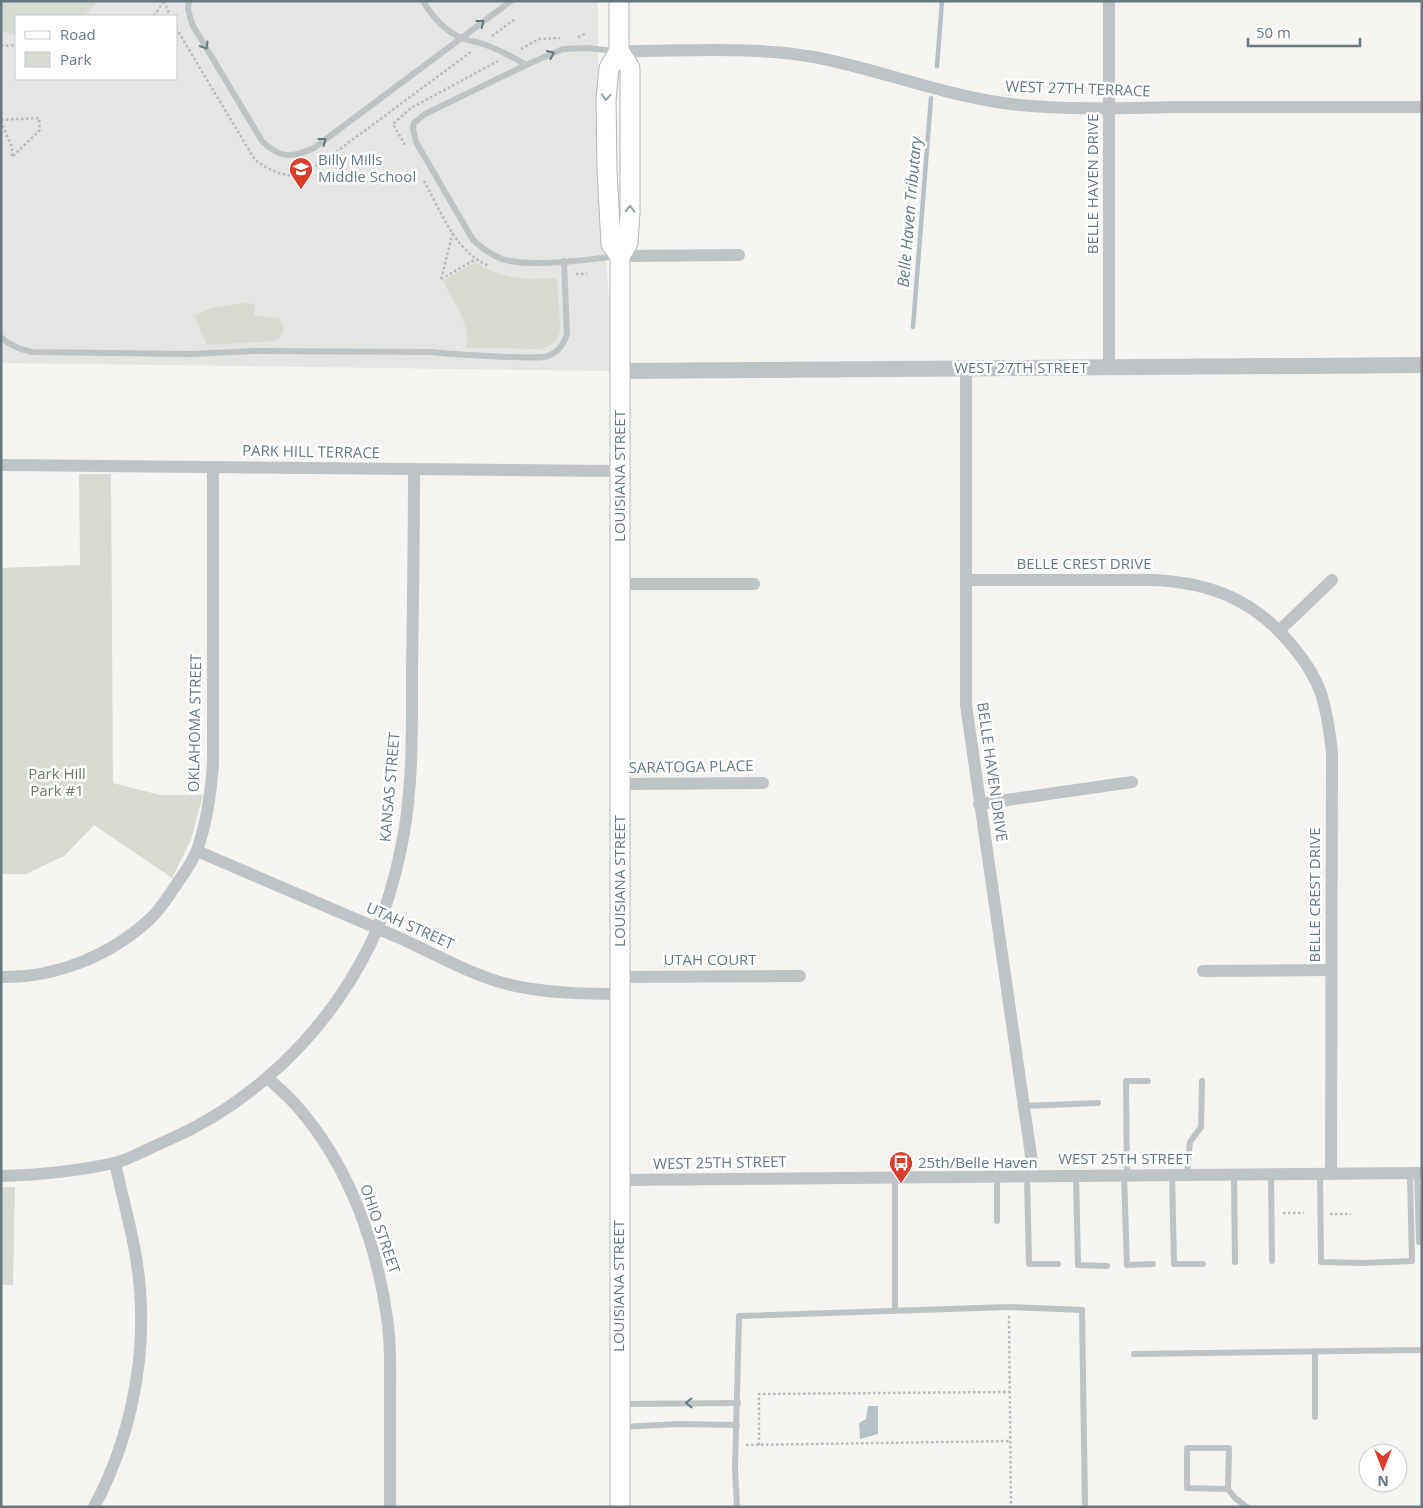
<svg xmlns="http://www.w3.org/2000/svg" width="1423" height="1508" viewBox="0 0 1423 1508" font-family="'Open Sans',sans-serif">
<rect width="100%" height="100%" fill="#f5f4f1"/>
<path fill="#e5e6e4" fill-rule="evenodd" d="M1,1H598V154L609,301L610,371L1,363ZM16,16H176V79H16Z"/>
<g fill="#d7dbd2">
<polygon points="1,1 98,1 84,16 16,16 16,35 1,31"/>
<path d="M475,262C500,279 528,280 557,278L560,326V332L555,343L542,349L466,348C473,329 452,299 443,281Z"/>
<polygon points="245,303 255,304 254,316 280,318 284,329 279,339 274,341 207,345 194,316 211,308"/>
<polygon points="79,474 111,474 113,783 160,795 203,795 191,840 172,878 94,825 64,856 26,874 1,874 1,568 80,565"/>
<polygon points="1,1187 15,1187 13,1285 1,1285"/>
</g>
<polygon fill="#b5c2c5" points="868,1406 878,1406 878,1434 860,1439 859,1423 866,1419"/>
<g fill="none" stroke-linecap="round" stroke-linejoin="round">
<g stroke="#b5c2c5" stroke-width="4.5">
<polyline points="937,66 942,1"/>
<polyline points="913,327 931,98"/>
</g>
<g stroke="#b0b7b9" stroke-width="21">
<g id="secondary">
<polyline points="619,1 619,51 609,68 606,100 607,170 611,244 620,256"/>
<polyline points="619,51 630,68 630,212 628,243 620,256 620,1507"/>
</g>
</g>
<g stroke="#b8bbbd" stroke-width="2.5" stroke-dasharray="2.5 2.5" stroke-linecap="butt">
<polyline points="164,1 170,16"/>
<polyline points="154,16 164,1"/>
<path d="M176,28L255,160C268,169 286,180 303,173C310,170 317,165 324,161L472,51"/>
<polyline points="492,36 515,19"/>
<polyline points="578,37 587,33"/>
<polyline points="1,46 16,45"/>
<polyline points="521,49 539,39 560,38"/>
<polyline points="1,120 39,118 40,130 12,157 12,147 1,122"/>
<polyline points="405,145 393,124 411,108 498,61"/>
<path d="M424,181C441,211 455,252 489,266"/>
<polyline points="576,274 587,274"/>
<polyline points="441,279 453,232"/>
<polyline points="441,279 476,259"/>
<polyline points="1283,1213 1304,1213"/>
<polyline points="1330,1214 1351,1214"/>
<polyline points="1009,1316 1011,1507"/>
<polyline points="746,1445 1010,1441"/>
<polyline points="759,1445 759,1394 1010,1392"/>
</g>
<g stroke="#bec3c5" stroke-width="6">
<path d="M189,1L188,9L192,24L262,141C280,159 292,158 314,148L511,1"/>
<path d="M423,1C432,16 446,32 462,38C467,41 474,41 480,43C496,48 511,56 526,65"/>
<path d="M615,51L587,48L563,49L526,65L425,114L414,123L413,129L416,142L473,240C482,248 491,255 502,259C528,268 588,260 616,256"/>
<path d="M1,337C10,346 20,349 32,352L191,354L254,351L431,352C458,355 485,356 513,357C524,357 537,359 548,356C559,352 564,344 567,334L564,261"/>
<polyline points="1024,1106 1098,1103"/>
<polyline points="1417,1173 1419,1242"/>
<polyline points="1271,1174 1272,1261"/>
<polyline points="1320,1174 1321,1262 1364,1263 1412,1261 1410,1173"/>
<polyline points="1172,1175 1174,1264 1203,1264"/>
<polyline points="1187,1175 1190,1142 1201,1127 1202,1081"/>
<polyline points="1234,1175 1235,1262"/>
<polyline points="1027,1176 1029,1264 1058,1264"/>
<polyline points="1076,1176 1078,1265 1107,1266"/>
<polyline points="1124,1176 1127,1265 1153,1264"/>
<polyline points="1127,1176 1126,1081 1148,1081"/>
<polyline points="997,1221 997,1177"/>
<polyline points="895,1310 895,1178"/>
<polyline points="1315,1351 1315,1417"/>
<polyline points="1134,1354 1422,1350"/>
<polyline points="622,1404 738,1403"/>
<polyline points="621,1427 678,1424 737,1425"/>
<polyline points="1228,1489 1187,1488 1187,1448 1229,1448 1228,1489 1235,1498 1247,1507"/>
<polyline points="737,1507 735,1469 739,1316 1009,1307 1082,1310 1085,1507"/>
</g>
<g stroke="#bec3c5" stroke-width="12">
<polyline points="1109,1 1109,367"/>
<path d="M619,51C684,51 750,46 814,57C883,70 949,98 1019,105C1070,110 1123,108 1174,107C1256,107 1339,107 1422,107"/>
<polyline points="620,256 739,255"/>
<polyline points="966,368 966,705 1034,1176"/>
<polyline points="1,465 620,471"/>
<path d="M966,580H1151C1210,582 1256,600 1294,648C1305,661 1315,677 1321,693C1327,713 1330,733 1332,753L1331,1174"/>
<polyline points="620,584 754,584"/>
<polyline points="1280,630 1332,580"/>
<polyline points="620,784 763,783"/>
<polyline points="979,804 1132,782"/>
<path d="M197,851C263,880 329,908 395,936C432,952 468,974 507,984C544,993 581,994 620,994"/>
<polyline points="1203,971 1331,970"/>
<path d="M1,977C56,978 110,956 150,919C161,909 169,895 178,882C185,872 193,861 197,850C207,822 211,793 213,764V467"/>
<polyline points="620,977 800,976"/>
<path d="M268,1078C277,1087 287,1095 295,1104C349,1164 378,1246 388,1325C391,1348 390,1373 390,1397C390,1433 390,1470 390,1507"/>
<path d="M1,1176C38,1175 78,1171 114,1163C131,1159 149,1148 166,1141C254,1103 327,1032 370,945C387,910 397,871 404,833C413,780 412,725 412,672C413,604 414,537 414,469"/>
<polyline points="619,1180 1422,1173"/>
<path d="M94,1507C129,1442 146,1363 140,1290C137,1247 124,1205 115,1163"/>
</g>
<polyline stroke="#bec3c5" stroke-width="16" points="620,371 1422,365"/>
<use href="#secondary" stroke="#fff" stroke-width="19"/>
</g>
<defs><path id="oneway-chevron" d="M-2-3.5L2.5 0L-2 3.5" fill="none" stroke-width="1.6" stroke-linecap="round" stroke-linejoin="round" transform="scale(1.25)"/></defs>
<g stroke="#657880">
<use href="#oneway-chevron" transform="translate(481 23) rotate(-37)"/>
<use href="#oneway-chevron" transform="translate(205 46) rotate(59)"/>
<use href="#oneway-chevron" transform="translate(551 54) rotate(-23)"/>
<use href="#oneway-chevron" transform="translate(323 141) rotate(-37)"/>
<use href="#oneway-chevron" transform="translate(689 1403) rotate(179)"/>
</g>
<g stroke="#93a0a6">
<use href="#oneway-chevron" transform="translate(606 97) rotate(94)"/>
<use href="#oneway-chevron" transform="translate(630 209) rotate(-89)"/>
</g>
<defs>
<g id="school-pin" transform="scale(1.25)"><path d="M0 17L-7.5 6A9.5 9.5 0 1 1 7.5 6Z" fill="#d93e2c" stroke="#fff"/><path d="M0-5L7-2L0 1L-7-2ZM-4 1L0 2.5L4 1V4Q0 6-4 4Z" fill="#fff"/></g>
<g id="bus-pin" transform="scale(1.25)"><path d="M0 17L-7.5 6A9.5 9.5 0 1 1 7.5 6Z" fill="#d93e2c" stroke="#fff"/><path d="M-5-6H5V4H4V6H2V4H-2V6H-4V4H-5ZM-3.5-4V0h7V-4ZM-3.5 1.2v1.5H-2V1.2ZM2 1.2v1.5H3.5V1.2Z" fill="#fff"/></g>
</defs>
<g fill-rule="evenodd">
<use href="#school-pin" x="301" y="169"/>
<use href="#bus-pin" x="901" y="1163"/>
</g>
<g text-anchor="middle" stroke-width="5" stroke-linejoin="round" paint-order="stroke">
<g font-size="15" fill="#657880" stroke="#fff">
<text transform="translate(1078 89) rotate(2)" y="5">WEST 27TH TERRACE</text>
<text transform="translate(1093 184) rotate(-90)" y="5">BELLE HAVEN DRIVE</text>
<text x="1021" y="373">WEST 27TH STREET</text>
<text transform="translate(311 452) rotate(1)" y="5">PARK HILL TERRACE</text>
<text transform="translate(620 476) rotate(-90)" y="5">LOUISIANA STREET</text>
<text x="1084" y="569">BELLE CREST DRIVE</text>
<text transform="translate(195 723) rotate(-89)" y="5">OKLAHOMA STREET</text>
<text transform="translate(691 767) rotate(-1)" y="5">SARATOGA PLACE</text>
<text transform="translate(992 772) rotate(82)" y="5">BELLE HAVEN DRIVE</text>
<text transform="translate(390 787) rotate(-85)" y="5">KANSAS STREET</text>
<text transform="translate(620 881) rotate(-90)" y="5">LOUISIANA STREET</text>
<text transform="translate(1315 895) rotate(-90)" y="5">BELLE CREST DRIVE</text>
<text transform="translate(410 926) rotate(24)" y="5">UTAH STREET</text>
<text x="710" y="965">UTAH COURT</text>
<text x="1125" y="1164">WEST 25TH STREET</text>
<text transform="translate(720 1163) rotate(-1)" y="5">WEST 25TH STREET</text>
<text transform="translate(380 1229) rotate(71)" y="5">OHIO STREET</text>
<text transform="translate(619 1286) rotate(-90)" y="5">LOUISIANA STREET</text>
</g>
<g font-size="15" fill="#657880" stroke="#fff" text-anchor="start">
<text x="318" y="165">Billy Mills<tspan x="318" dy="17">Middle School</tspan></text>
<text x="918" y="1168">25th/Belle Haven</text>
</g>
<g font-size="15" fill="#6a7864" stroke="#fff">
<text x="57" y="779">Park Hill<tspan x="57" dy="17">Park #1</tspan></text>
</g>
<g font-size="16" font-style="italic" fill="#617a7e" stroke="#fff">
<text transform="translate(909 212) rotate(-85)" y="6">Belle Haven Tributary</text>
</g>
</g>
<rect width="1423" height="1508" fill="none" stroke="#657880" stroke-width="5"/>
<rect x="15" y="15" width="162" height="65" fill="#ffffff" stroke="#c1c9cc"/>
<rect x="25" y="31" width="25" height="8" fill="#ffffff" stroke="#c1c9cc"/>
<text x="60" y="40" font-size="15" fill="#657880">Road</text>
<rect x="25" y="52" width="25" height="15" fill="#d7dbd2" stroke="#c1c9cc"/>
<text x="60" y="65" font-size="15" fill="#657880">Park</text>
<g transform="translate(1383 1468) rotate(180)"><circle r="24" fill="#ffffff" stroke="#c1c9cc"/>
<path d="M0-4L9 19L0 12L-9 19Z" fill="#d93e2c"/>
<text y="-8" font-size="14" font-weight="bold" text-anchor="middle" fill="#657880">N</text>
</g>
<path d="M1248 38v8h112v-8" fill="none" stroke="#657880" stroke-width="2.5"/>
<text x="1256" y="38" font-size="15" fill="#657880" stroke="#ffffff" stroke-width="4" paint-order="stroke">50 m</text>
</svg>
